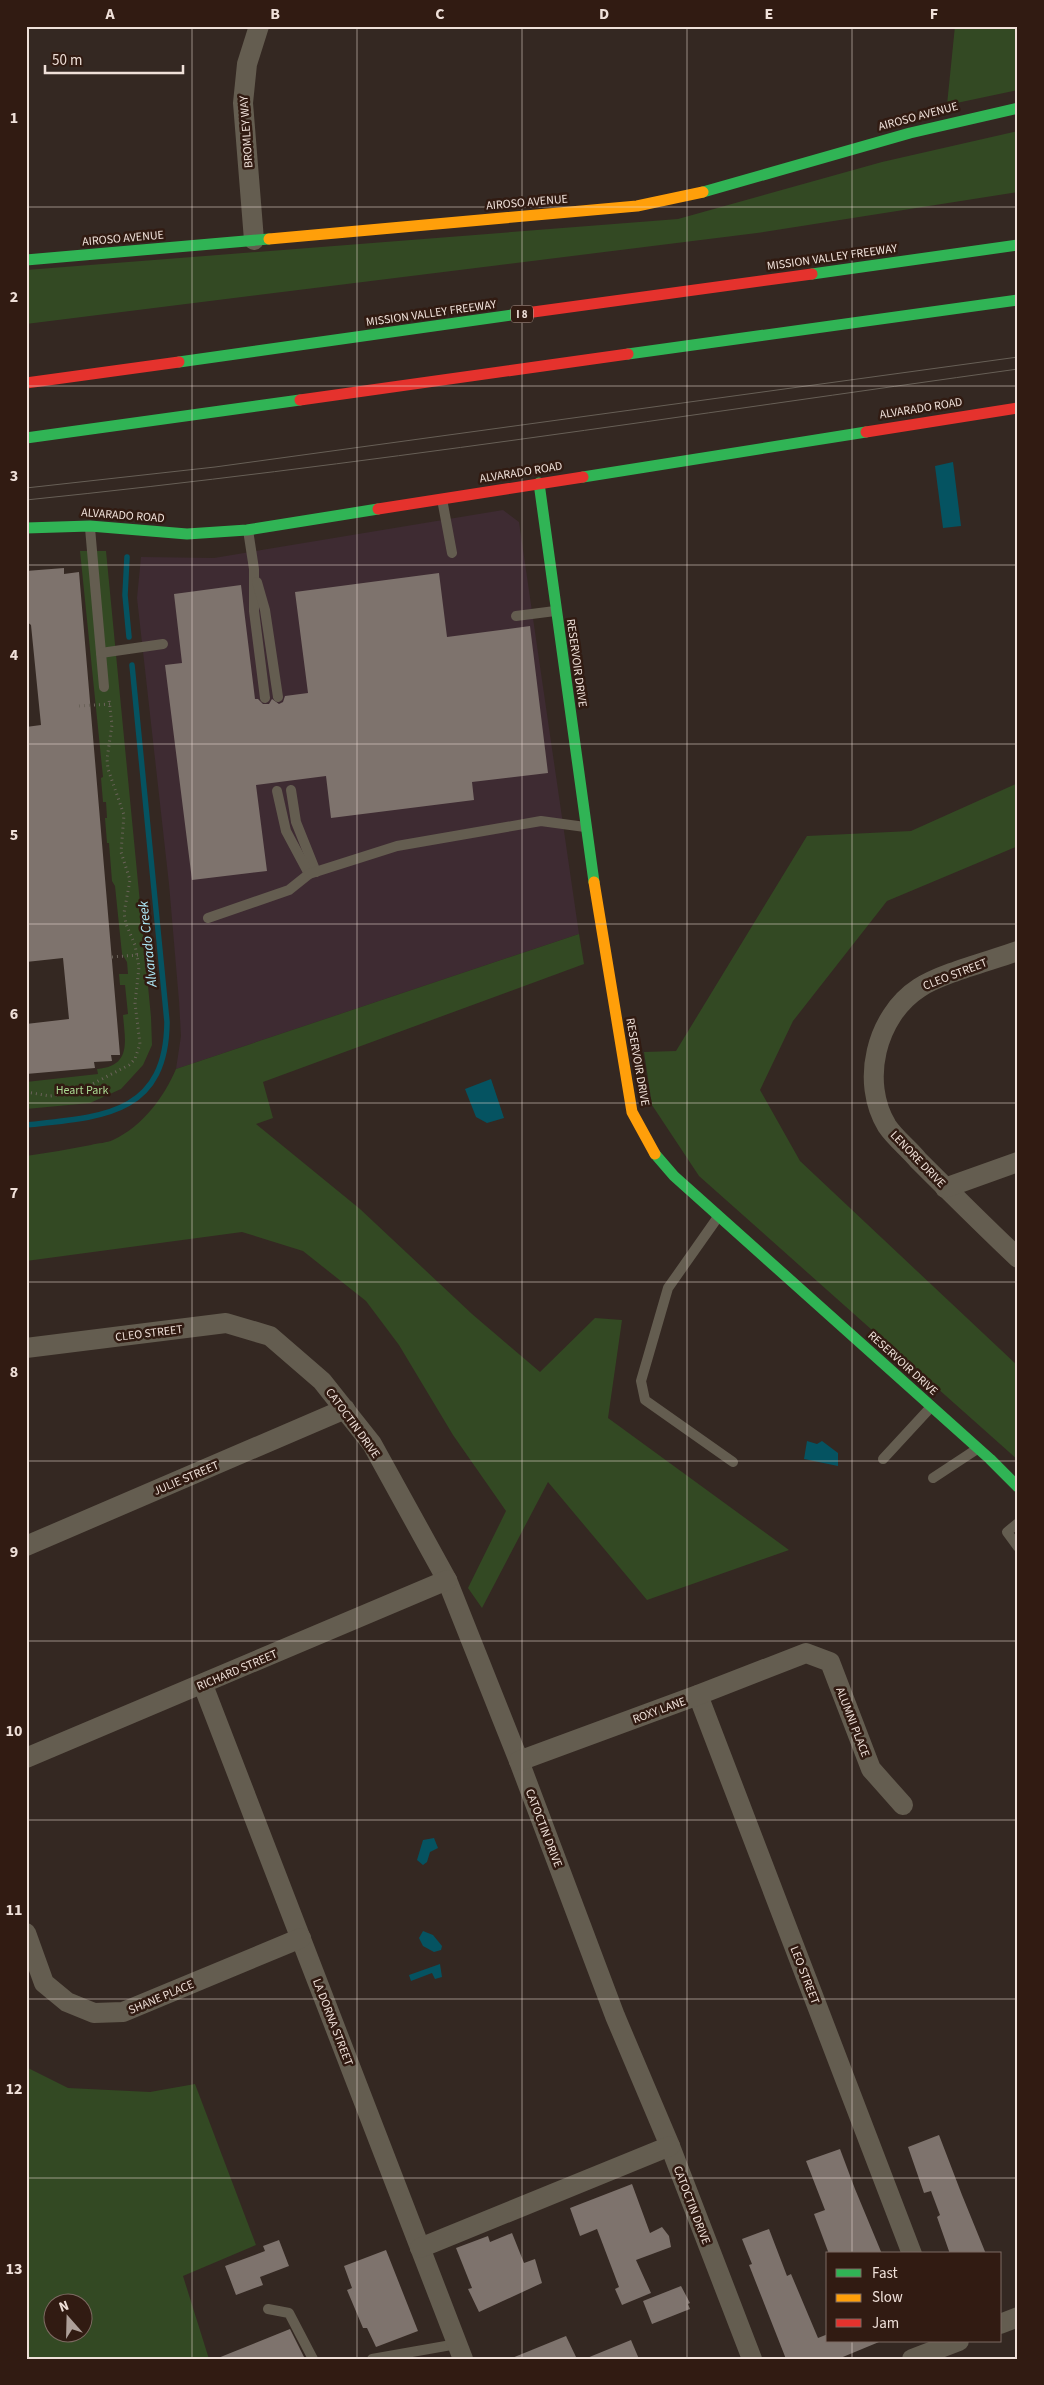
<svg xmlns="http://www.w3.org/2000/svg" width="1044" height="2385" viewBox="0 0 1044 2385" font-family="'Source Sans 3',sans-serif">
<rect width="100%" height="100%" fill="#342822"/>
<polygon fill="#3e2b32" points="503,510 519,522 579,934 176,1069 181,1036 179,1001 169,884 137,598 141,557 214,558"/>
<g fill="#334923" fill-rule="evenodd">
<polygon points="955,26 1018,26 1018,90 947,105"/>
<polygon points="1018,131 1018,192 757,233 26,324 26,270 678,219 882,162"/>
<path d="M80,551H106L151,1017L152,1045L143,1065L121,1089L90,1103L26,1109V1082L98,1074L97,1069C132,1066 125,1041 123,1015L128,1014L125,985H120L119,974H128L127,962L122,954L115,886L112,881L109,843H107L105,818H107L106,802H103L101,778L103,777Z"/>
<polygon points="1018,783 1018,846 887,901 793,1021 760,1090 800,1161 1018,1366 1018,1460 699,1176 652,1105 644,1052 676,1051 807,836 911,831"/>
<path d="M579,934L584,964L263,1082L273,1118L256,1124L360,1209L472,1314L540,1372L595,1318L622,1320L608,1418L789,1550L647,1600L548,1482L482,1608L468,1588L506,1511L453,1435L399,1345L366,1301L303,1251L242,1232L26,1261V1156C48,1153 69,1149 91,1145C98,1143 107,1143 113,1140C143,1126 164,1097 176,1069Z"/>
<path d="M26,2067L68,2088L150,2092L195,2084L256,2245L183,2276L209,2359H26ZM82,2302V2332H52V2302Z"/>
</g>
<g fill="#055361">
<polygon points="953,462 961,526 943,528 935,466"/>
<polygon points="491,1079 504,1118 487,1123 476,1117 465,1089"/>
<polygon points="807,1441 817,1444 822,1441 838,1453 838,1466 804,1459"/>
<polygon points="434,1838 438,1848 430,1852 427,1862 423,1865 417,1860 423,1840"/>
<polygon points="423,1931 433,1935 442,1946 441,1950 434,1952 423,1946 419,1938"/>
<polygon points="440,1964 442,1977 435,1979 432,1973 411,1981 409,1975"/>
</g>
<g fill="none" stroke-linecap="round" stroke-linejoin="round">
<g stroke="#055361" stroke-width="5.5">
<polyline points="127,557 125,595 129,637"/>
<path d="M26,1125C101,1117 166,1116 167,1022L132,665"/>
</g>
</g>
<g fill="#7e736d">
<polygon points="64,568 64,574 79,572 120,1055 111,1055 112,1061 94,1062 95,1068 26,1074 26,1024 69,1019 63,958 26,962 26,727 41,725 31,625 26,621 26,571"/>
<polygon points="439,573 447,637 530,626 548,773 472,782 474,800 331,818 326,776 256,785 267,871 192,880 165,665 182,663 174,594 241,585 255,699 258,699 263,704 269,704 272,699 279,704 283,702 285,696 308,693 295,592"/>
<polygon points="939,2135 962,2195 986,2254 950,2254 937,2217 940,2215 931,2191 924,2193 908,2147"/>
<polygon points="840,2149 855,2189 882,2254 829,2254 814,2214 825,2210 806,2161"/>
<polygon points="632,2184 650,2233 662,2227 669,2236 671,2247 636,2260 651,2293 622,2305 615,2289 619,2287 597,2229 580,2236 570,2208"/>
<polygon points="769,2229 787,2276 791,2274 818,2338 828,2334 828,2341 879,2342 838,2359 786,2359 749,2265 752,2264 742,2239"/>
<polygon points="512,2233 524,2263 535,2259 542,2283 479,2312 468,2289 472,2288 456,2248 488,2236 490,2242"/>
<polygon points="279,2240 289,2266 260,2277 263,2285 236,2295 225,2266 265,2251 263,2246"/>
<polygon points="386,2250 418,2331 376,2347 367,2328 363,2328 347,2290 352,2288 344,2266"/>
<polygon points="681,2286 690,2303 688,2304 690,2309 652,2324 643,2301"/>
<polygon points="290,2329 305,2359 218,2359 218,2358"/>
<polygon points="566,2336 577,2359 512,2359 512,2358"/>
<polygon points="631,2340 639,2359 587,2359 587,2358"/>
</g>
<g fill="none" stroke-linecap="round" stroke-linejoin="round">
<g stroke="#6b635a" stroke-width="3" stroke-dasharray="1 4" stroke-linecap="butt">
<polyline points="79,706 110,704"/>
<polyline points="112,957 138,955"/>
<polyline points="26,1092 50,1096 75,1093 129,1065 135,1059 140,1044 135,1003 139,967 135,945 126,924 124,913 130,880 121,852 124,815 108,769 107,759 112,725 109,699"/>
</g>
<g stroke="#645d50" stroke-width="10">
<polyline points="442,499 452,553"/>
<polyline points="90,528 104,687"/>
<polyline points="248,530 254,569 254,611 265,698"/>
<polyline points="257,582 265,610 278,697"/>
<polyline points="516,616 555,611"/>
<polyline points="101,653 163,644"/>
<polyline points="291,790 296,822 316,872"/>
<polyline points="277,791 286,831 309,874"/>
<polyline points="208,918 289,890 309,874 397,846 541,821 585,827"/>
<polyline points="718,1217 668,1288 641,1381 645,1400 733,1462"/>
<polyline points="883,1459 931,1407"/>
<polyline points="933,1478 977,1449"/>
<polyline points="1018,1523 1007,1532 1018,1547"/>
<polyline points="268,2309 289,2313 313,2359"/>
<polyline points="372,2359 457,2344"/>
</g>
<g stroke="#645d50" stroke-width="20">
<polyline points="254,240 243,103 247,64 259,26"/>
<path d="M1018,951C990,961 942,973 919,988C876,1016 860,1082 887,1126C895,1138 909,1149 918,1160C951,1193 984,1226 1018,1258"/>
<polyline points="945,1188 1018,1162"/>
<polyline points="26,1348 226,1323 270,1336 322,1381 372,1444 447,1580 519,1761 615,2016 670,2146 752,2359"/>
<polyline points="26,1546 345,1409"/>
<polyline points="203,1685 463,2359"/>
<polyline points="698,1695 912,2254"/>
<polyline points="26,1758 447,1580"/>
<polyline points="519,1761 698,1695 806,1653 830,1662 871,1769 903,1805"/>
<polyline points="26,1933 44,1983 67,2002 94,2013 123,2012 301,1938"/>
<polyline points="420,2248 670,2146"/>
<polyline points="1000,2324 1018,2317"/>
<polyline points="912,2359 959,2341"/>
</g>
<g stroke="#30b455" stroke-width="11">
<polyline points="703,192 910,133 1018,108"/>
<polyline points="26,260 269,239"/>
<polyline points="812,274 1018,245"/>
<polyline points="628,354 1018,300"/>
<polyline points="179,362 526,313"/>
<polyline points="26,438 300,400"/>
<polyline points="583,477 866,432"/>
<polyline points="539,483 594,882"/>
<polyline points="26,528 90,526 187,534 247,530 378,509"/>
<polyline points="655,1154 674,1176 990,1459 1018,1487"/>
</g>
<g stroke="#ff9f0a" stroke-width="11">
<polyline points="269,239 637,206 703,192"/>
<polyline points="594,882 632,1112 655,1154"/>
</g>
<g stroke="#e5322d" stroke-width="11">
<polyline points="526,313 812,274"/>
<polyline points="26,383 179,362"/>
<polyline points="300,400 628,354"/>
<polyline points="866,432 1018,408"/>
<polyline points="378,509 583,477"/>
</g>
<g stroke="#675f56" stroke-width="1">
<polyline points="26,488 215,467 1018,357"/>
<path d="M26,500C358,466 687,415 1018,369"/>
</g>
</g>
<path fill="none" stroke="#efe0d9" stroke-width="1" stroke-opacity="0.55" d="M192,26V2359M357,26V2359M522,26V2359M687,26V2359M852,26V2254M26,207H1018M26,386H1018M26,565H1018M26,744H1018M26,924H1018M26,1103H1018M26,1282H1018M26,1461H1018M26,1641H1018M26,1820H1018M26,1999H1018M26,2178H1018M852,2341V2359"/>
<g text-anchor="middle" stroke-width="5" stroke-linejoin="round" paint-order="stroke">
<rect fill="#311b12" stroke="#b6a59d" stroke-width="1" x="511" y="305.5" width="22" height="17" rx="4"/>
<g font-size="11" font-weight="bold" fill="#efe0d9">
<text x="522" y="318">I 8</text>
</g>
<g font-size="12" fill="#efe0d9" stroke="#311b12">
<text transform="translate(918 116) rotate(-15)" y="4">AIROSO AVENUE</text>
<text transform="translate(246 132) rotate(-94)" y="4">BROMLEY WAY</text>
<text transform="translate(527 202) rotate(-5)" y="4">AIROSO AVENUE</text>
<text transform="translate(123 238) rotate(-5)" y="4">AIROSO AVENUE</text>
<text transform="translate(832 257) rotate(-8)" y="4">MISSION VALLEY FREEWAY</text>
<text transform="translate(431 313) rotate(-8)" y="4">MISSION VALLEY FREEWAY</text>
<text transform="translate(921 408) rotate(-9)" y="4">ALVARADO ROAD</text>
<text transform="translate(521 472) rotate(-9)" y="4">ALVARADO ROAD</text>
<text transform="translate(123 515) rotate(4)" y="4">ALVARADO ROAD</text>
<text transform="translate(577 663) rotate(82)" y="4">RESERVOIR DRIVE</text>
<text transform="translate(955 974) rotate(-21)" y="4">CLEO STREET</text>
<text transform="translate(638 1062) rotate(80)" y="4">RESERVOIR DRIVE</text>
<text transform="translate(918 1159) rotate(46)" y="4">LENORE DRIVE</text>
<text transform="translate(149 1333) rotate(-7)" y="4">CLEO STREET</text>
<text transform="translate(903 1363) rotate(42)" y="4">RESERVOIR DRIVE</text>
<text transform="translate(353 1423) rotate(54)" y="4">CATOCTIN DRIVE</text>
<text transform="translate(186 1478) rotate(-23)" y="4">JULIE STREET</text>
<text transform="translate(237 1670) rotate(-23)" y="4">RICHARD STREET</text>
<text transform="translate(659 1710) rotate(-20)" y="4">ROXY LANE</text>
<text transform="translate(853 1722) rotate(69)" y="4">ALUMNI PLACE</text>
<text transform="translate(544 1828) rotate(69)" y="4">CATOCTIN DRIVE</text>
<text transform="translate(805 1975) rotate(69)" y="4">LEO STREET</text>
<text transform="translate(161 1997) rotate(-23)" y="4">SHANE PLACE</text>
<text transform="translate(333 2022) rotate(69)" y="4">LA DORNA STREET</text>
<text transform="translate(692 2205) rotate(69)" y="4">CATOCTIN DRIVE</text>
</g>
<g font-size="12" fill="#abd993" stroke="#311b12">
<text x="82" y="1094">Heart Park</text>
</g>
<g font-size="14" font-style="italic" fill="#afeaf9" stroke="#311b12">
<text transform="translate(147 944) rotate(-96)" y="5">Alvarado Creek</text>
</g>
</g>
<rect width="1044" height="2385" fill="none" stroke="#311b12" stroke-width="55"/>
<rect x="826" y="2252" width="175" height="90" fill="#311b12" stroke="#7d6a62"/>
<rect x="836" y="2269" width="25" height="8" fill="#30b455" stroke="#7d6a62"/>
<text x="872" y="2278" font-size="15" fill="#efe0d9">Fast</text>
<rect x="836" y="2294" width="25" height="8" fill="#ff9f0a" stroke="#7d6a62"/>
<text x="872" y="2302" font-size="15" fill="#efe0d9">Slow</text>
<rect x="836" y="2319" width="25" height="8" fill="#e5322d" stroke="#7d6a62"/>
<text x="872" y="2328" font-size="15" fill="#efe0d9">Jam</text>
<g transform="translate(68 2318) rotate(340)"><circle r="24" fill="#311b12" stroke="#7d6a62"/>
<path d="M0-4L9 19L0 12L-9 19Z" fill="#aea099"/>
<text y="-8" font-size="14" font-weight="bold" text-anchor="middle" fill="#efe0d9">N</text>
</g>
<path d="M45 65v8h138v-8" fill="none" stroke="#efe0d9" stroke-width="2.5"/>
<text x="52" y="65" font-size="15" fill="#efe0d9" stroke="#311b12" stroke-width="4" paint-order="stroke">50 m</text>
<rect x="28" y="28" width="988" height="2330" fill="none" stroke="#efe0d9" stroke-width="2"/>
<g font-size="16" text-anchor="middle" font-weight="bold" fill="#efe0d9">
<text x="110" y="19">A</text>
<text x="275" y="19">B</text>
<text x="440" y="19">C</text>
<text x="604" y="19">D</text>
<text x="769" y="19">E</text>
<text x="934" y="19">F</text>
<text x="14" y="123">1</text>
<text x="14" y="302">2</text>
<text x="14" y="481">3</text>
<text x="14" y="660">4</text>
<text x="14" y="840">5</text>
<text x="14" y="1019">6</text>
<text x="14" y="1198">7</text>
<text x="14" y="1377">8</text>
<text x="14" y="1557">9</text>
<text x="14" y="1736">10</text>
<text x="14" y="1915">11</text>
<text x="14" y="2094">12</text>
<text x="14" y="2274">13</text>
</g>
</svg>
